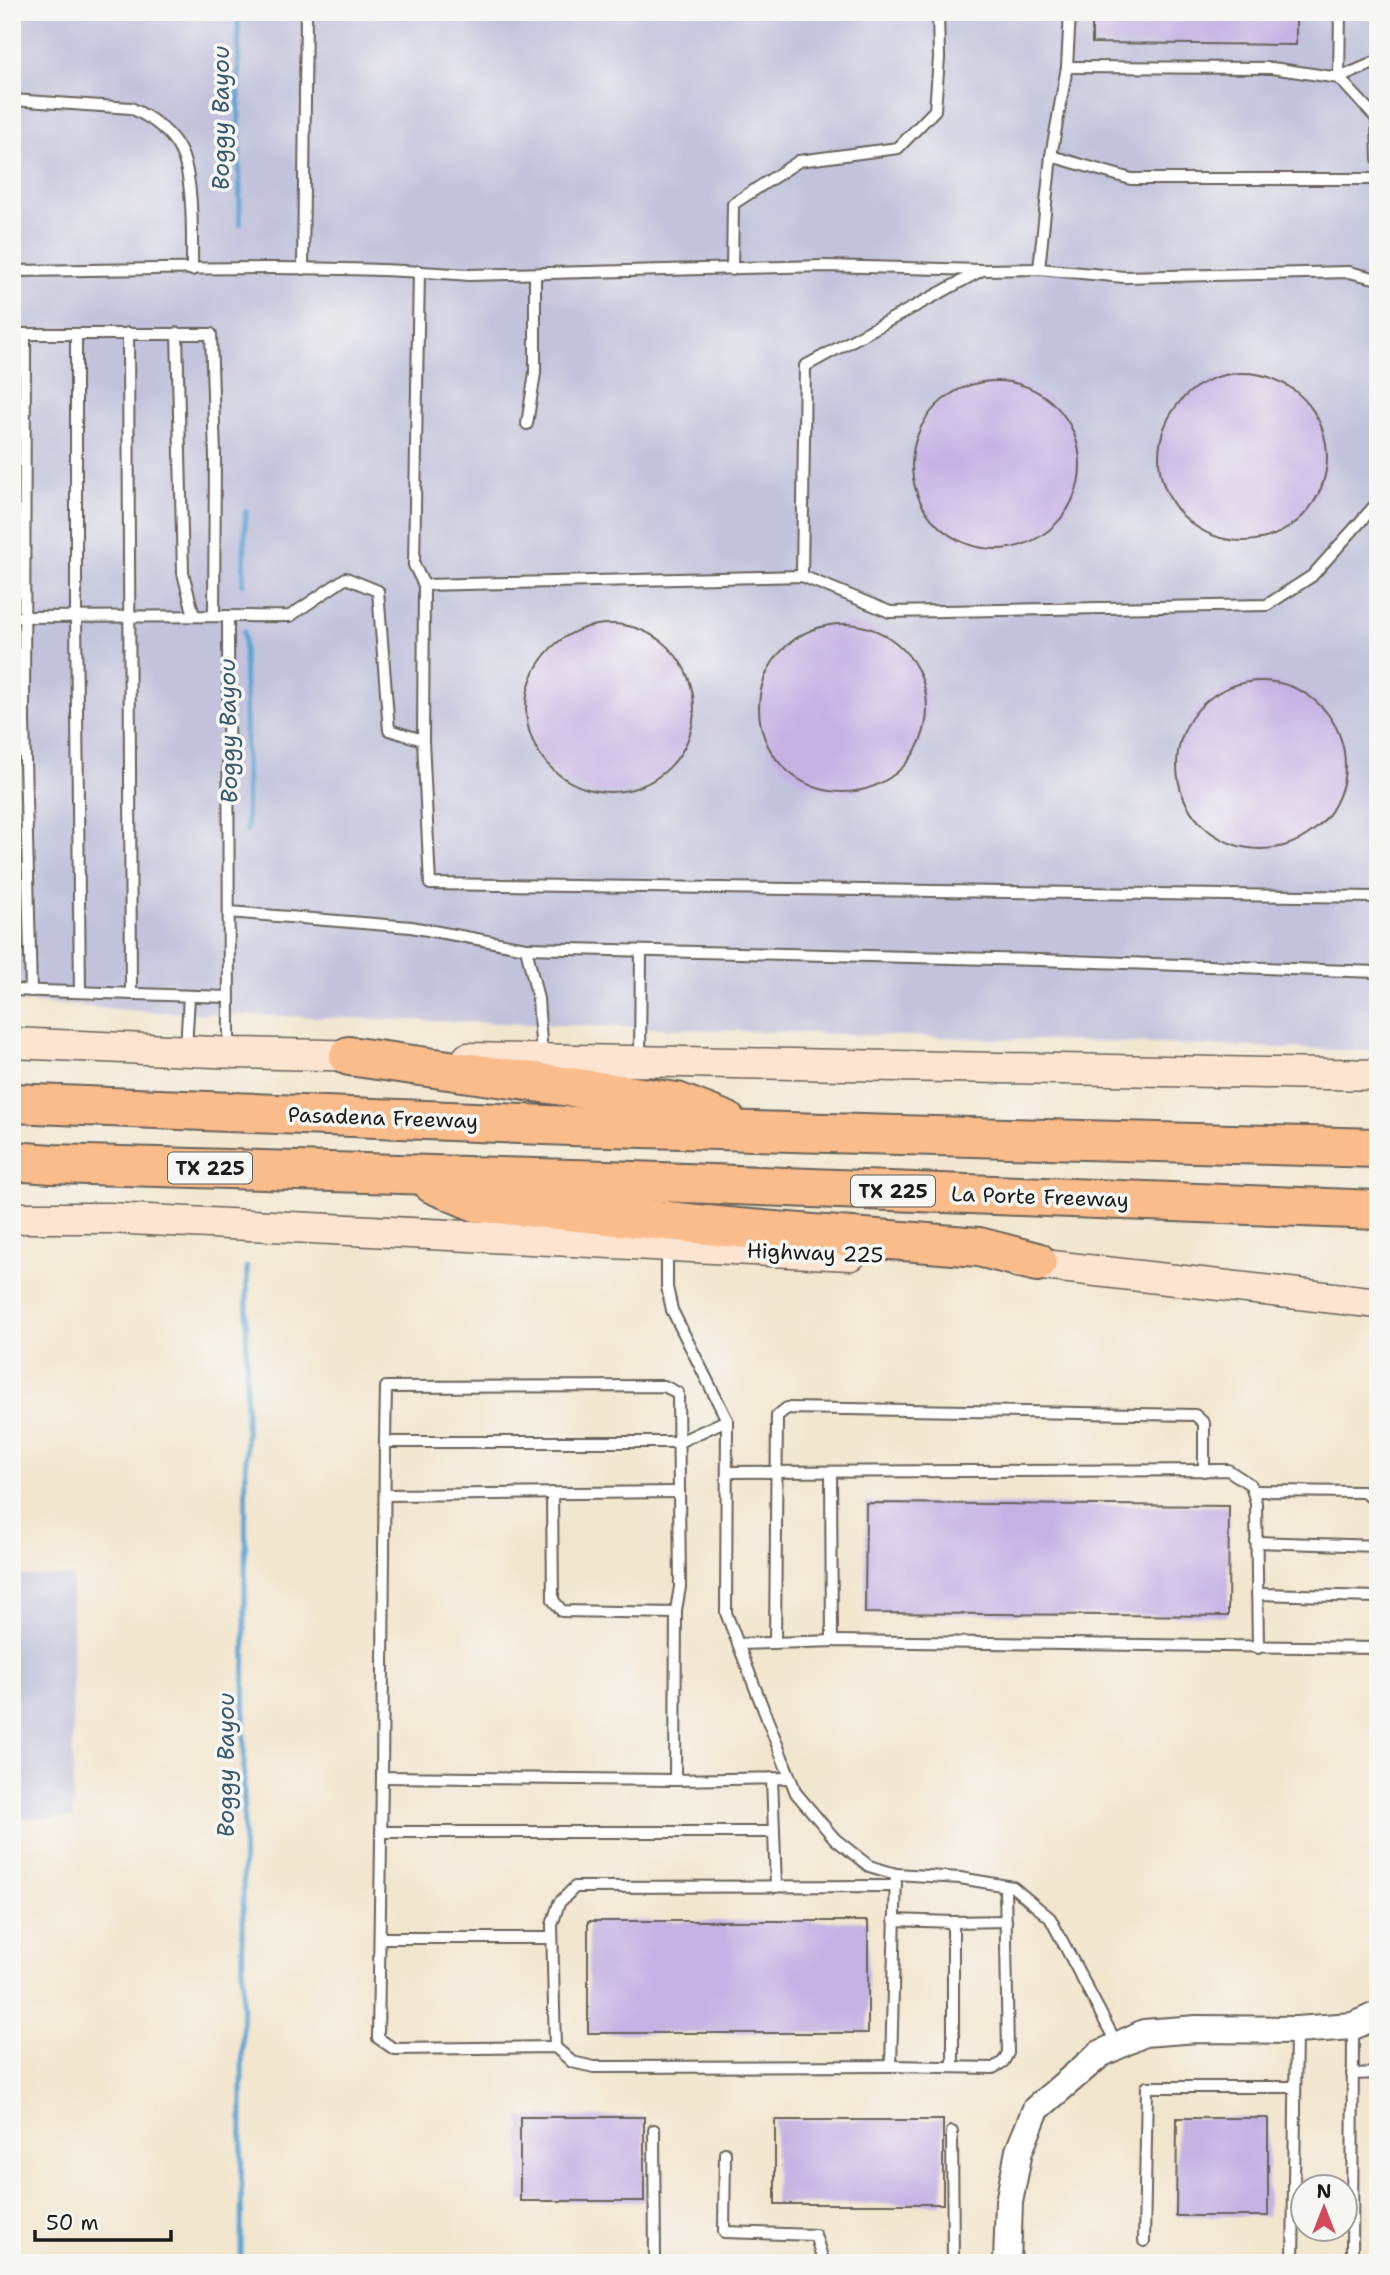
<svg xmlns="http://www.w3.org/2000/svg" width="1390" height="2275" viewBox="0 0 1390 2275" font-family="'Shantell Sans',sans-serif">
<rect width="100%" height="100%" fill="#f6f6f2"/>
<filter id="ink" filterUnits="userSpaceOnUse"><feTurbulence type="fractalNoise" baseFrequency=".0143" numOctaves="2"/><feDisplacementMap in="SourceGraphic" scale="14" xChannelSelector="R" yChannelSelector="G"/><feConvolveMatrix kernelMatrix="1 2 1 2 8 2 1 2 1" color-interpolation-filters="sRGB"/></filter>
<filter id="wash" filterUnits="userSpaceOnUse"><feTurbulence type="fractalNoise" baseFrequency=".00686" numOctaves="4" result="noise"/><feDisplacementMap in="SourceGraphic" scale="28" xChannelSelector="R" yChannelSelector="G"/><feGaussianBlur stdDeviation="1.57" result="paint"/><feColorMatrix in="noise" values="0 0 0 0 0 0 0 0 0 0 0 0 0 0 0 0 0 1.4 0 .05"/><feComposite in="paint" operator="in"/></filter>
<g filter="url(#wash)">
<rect width="100%" height="100%" fill="#f2e5ce"/>
<g fill="#c2c2dc">
<polygon points="12,12 1378,12 1378,1051 154,1012 12,1001"/>
<polygon points="12,1576 72,1576 73,1818 12,1818"/>
</g>
<g fill="none" stroke-linecap="round" stroke-linejoin="round">
<g stroke="#5ca3d2" stroke-width="5">
<polyline points="238,12 240,224"/>
<polyline points="243,584 246,511"/>
<polyline points="244,631 247,831"/>
<polyline points="241,2263 247,1267"/>
</g>
</g>
<g id="blocks">
<g fill="#c5b2e3">
<polygon points="1092,12 1296,12 1296,45 1092,43"/>
<circle cx="1243" cy="457" r="84"/>
<circle cx="996" cy="465" r="84"/>
<circle cx="610" cy="708" r="84"/>
<circle cx="843" cy="708" r="84"/>
<circle cx="1261" cy="765" r="84"/>
<polygon points="866,1503 1229,1506 1228,1616 865,1613"/>
<rect x="588" y="1921" width="280" height="112"/>
<rect x="520" y="2117" width="124" height="84"/>
<polygon points="1177,2118 1268,2118 1268,2216 1176,2216"/>
<rect x="775" y="2120" width="168" height="84"/>
</g>
</g>
</g>
<g filter="url(#ink)">
<use href="#blocks" fill-opacity="0" stroke="#67625a" stroke-width="2"/>
<g fill="none" stroke-linecap="round" stroke-linejoin="round">
<g stroke="#67625a" stroke-width="14">
<g id="service">
<polyline points="1340,12 1339,78 1378,61"/>
<polyline points="1067,67 1272,68 1339,78 1377,119 1378,159"/>
<path d="M12,100L131,108C150,117 170,130 180,150C194,176 192,240 192,270"/>
<polyline points="1051,156 1131,179 1378,179"/>
<polyline points="303,269 306,12"/>
<polyline points="1039,269 1051,156 1067,67 1070,12"/>
<polyline points="732,270 733,204 799,161 898,148 935,110 939,58 938,12"/>
<path d="M12,271C164,270 318,263 469,275L825,266L982,270"/>
<polyline points="419,271 414,565 424,585"/>
<polyline points="128,333 131,994"/>
<polyline points="177,333 183,573 194,616"/>
<polyline points="12,334 211,334 215,456 214,616"/>
<polyline points="25,334 24,722 31,991"/>
<polyline points="76,334 76,616 80,992"/>
<polyline points="527,424 535,373 535,274"/>
<polyline points="1378,502 1312,576 1267,605 890,612 802,576 424,585 423,740 430,884 1378,897"/>
<polyline points="802,576 805,366 982,270 1039,269 1124,277 1349,272 1378,279"/>
<polyline points="228,616 229,1051"/>
<polyline points="12,617 290,616 346,578 378,591 389,730 423,740"/>
<polyline points="229,912 411,927 526,948 538,999 542,1057"/>
<polyline points="526,948 1040,960 1378,972"/>
<polyline points="12,990 228,997"/>
<polyline points="186,1049 189,996"/>
<polyline points="640,1059 641,951"/>
<polyline points="667,1247 667,1287 672,1310 727,1420 726,1613 796,1793 835,1839 869,1866 896,1874 960,1878 1013,1887 1050,1918 1118,2046"/>
<polyline points="727,1420 679,1442 385,1442 386,1387 664,1386 678,1393 680,1587 676,1610 675,1780 790,1778"/>
<polyline points="385,1442 382,1777 675,1780"/>
<polyline points="727,1472 1228,1470 1251,1485 1256,1503 1258,1648"/>
<polyline points="831,1472 832,1641"/>
<polyline points="1253,1491 1363,1492 1378,1502"/>
<polyline points="552,1493 553,1600 562,1611 676,1613"/>
<polyline points="385,1495 679,1492"/>
<polyline points="1256,1542 1378,1546"/>
<polyline points="1257,1594 1378,1597"/>
<polyline points="775,1643 777,1416 787,1408 1195,1415 1204,1423 1204,1471"/>
<polyline points="738,1644 836,1641 1378,1648"/>
<polyline points="382,1777 378,2038 394,2049 555,2047 572,2062 594,2067 891,2066 896,1874"/>
<polyline points="772,1778 774,1832"/>
<polyline points="381,1832 774,1832 776,1887"/>
<polyline points="894,1920 953,1922"/>
<polyline points="380,1938 552,1938"/>
<polyline points="555,2047 552,1925 559,1903 575,1887 896,1886"/>
<polyline points="891,2066 993,2068 1003,2062 1008,2053 1005,1886"/>
<polyline points="953,2067 953,1922 1006,1921"/>
<polyline points="1352,2074 1378,2073"/>
<polyline points="654,2130 655,2263"/>
<polyline points="952,2132 953,2263"/>
<polyline points="725,2153 724,2232 815,2235 824,2263"/>
<polyline points="1144,2241 1147,2087 1295,2087"/>
<polyline points="1293,2263 1296,2030"/>
<polyline points="1352,2263 1353,2026"/>
</g>
</g>
<g stroke="#67625a" stroke-width="30">
<polyline id="tertiary" points="1007,2263 1009,2202 1019,2151 1036,2109 1100,2054 1144,2033 1197,2029 1296,2030 1353,2026 1378,2015"/>
</g>
<g stroke="#67625a" stroke-width="33">
<g id="secondary">
<polyline points="12,1043 236,1053 370,1056"/>
<polyline points="468,1058 1378,1075"/>
<polyline points="12,1218 109,1218 851,1255"/>
<polyline points="1017,1262 1378,1303"/>
</g>
</g>
<g stroke="#67625a" stroke-width="42">
<g id="motorway">
<polyline points="349,1056 677,1102 726,1121"/>
<polyline points="12,1103 570,1126 1378,1148"/>
<polyline points="12,1161 52,1164 608,1180 1378,1210"/>
<polyline points="433,1184 476,1202 738,1228 979,1247 1037,1262"/>
</g>
</g>
<use href="#service" stroke="#fff" stroke-width="10"/>
<use href="#tertiary" stroke="#fff" stroke-width="26"/>
<use href="#secondary" stroke="#fde4d1" stroke-width="30"/>
<use href="#motorway" stroke="#fabc8b" stroke-width="38"/>
</g>
</g>
<g text-anchor="middle" stroke-width="7" stroke-linejoin="round" paint-order="stroke">
<g fill="#f6f6f2" stroke="#5d5d5c" stroke-width="2">
<rect x="168" y="1152.5" width="84" height="31" rx="5"/>
<rect x="851" y="1175.5" width="84" height="31" rx="5"/>
</g>
<g font-size="19" font-weight="bold" fill="#1c1c1c">
<text x="210" y="1175">TX 225</text>
<text x="893" y="1198">TX 225</text>
</g>
<g font-size="21" fill="#1c1c1c" stroke="#f6f6f2">
<text transform="translate(383 1118) rotate(2)" y="7">Pasadena Freeway</text>
<text transform="translate(1040 1197) rotate(2)" y="7">La Porte Freeway</text>
<text transform="translate(815 1253) rotate(2)" y="7">Highway 225</text>
</g>
<g font-size="23" font-style="italic" fill="#39596e" stroke="#f6f6f2">
<text transform="translate(221 118) rotate(-90)" y="8">Boggy Bayou</text>
<text transform="translate(228 731) rotate(-91)" y="8">Boggy Bayou</text>
<text transform="translate(226 1765) rotate(-90)" y="8">Boggy Bayou</text>
</g>
</g>
<rect width="1390" height="2275" fill="none" stroke="#f6f6f2" stroke-width="42"/>
<g transform="translate(1324 2208)"><circle r="33" fill="#f6f6f2" stroke="#9f9f9c" stroke-width="2"/>
<path d="M0-5L12 26L0 18L-12 26Z" fill="#d1495b"/>
<text y="-10" font-size="19" font-weight="bold" text-anchor="middle" fill="#1c1c1c">N</text>
</g>
<path d="M35 2230v10h136v-10" fill="none" stroke="#1c1c1c" stroke-width="3.5"/>
<text x="46" y="2230" font-size="21" fill="#1c1c1c" stroke="#f6f6f2" stroke-width="5" paint-order="stroke">50 m</text>
</svg>
